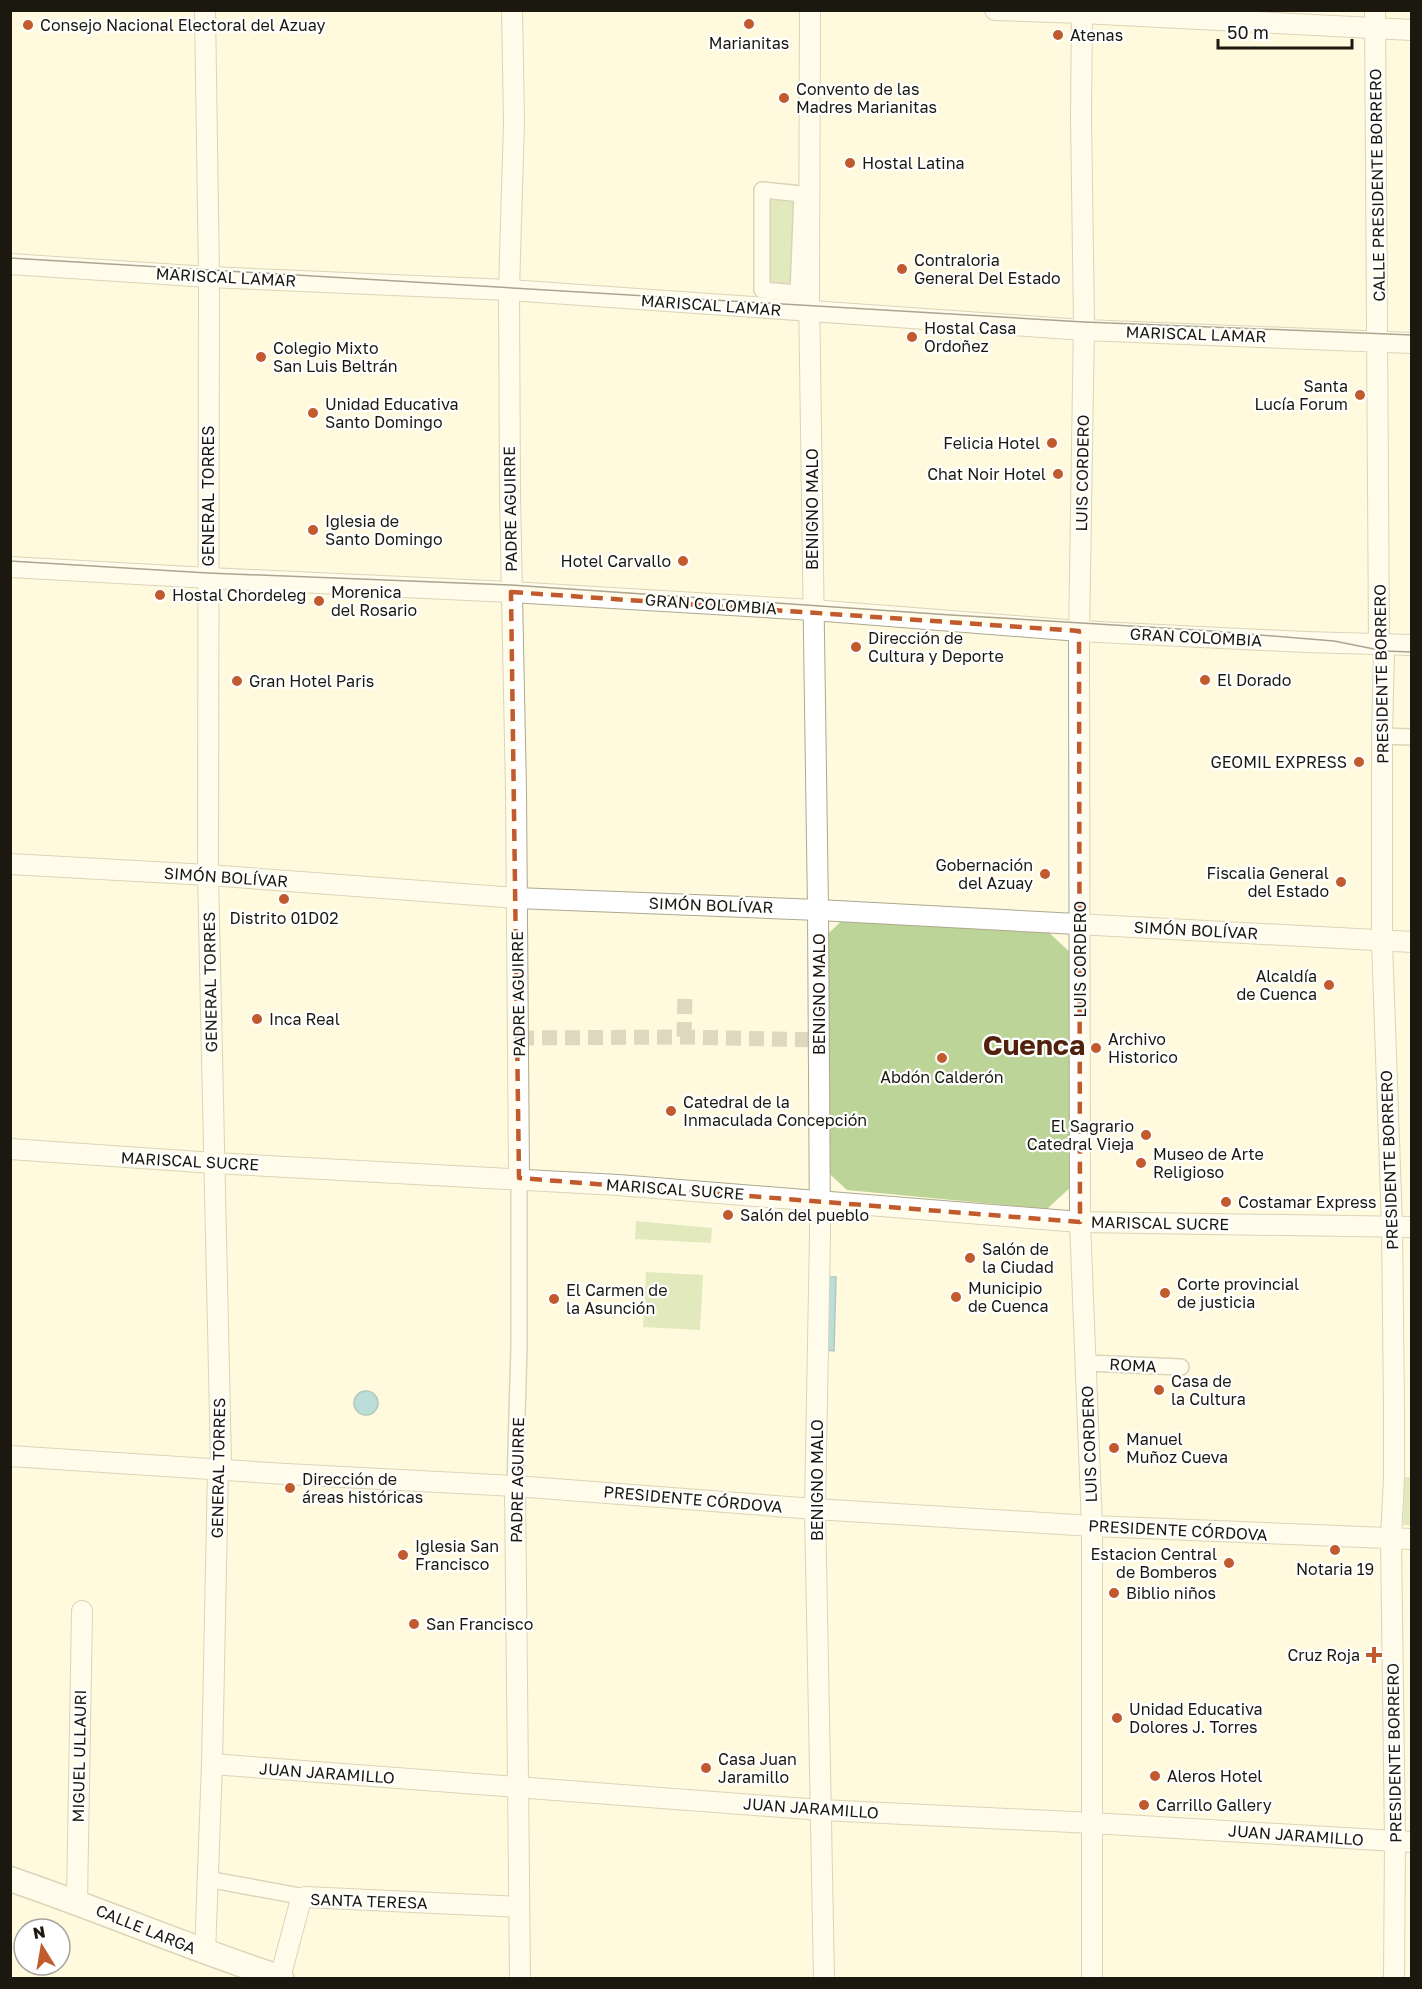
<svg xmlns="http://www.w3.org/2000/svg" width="1422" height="1989" viewBox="0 0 1422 1989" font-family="'Golos Text',sans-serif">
<rect width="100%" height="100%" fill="#fffadd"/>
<g fill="#bdd498">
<polygon points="762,190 802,194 798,293 762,290"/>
<polygon points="846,917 1046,930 1072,954 1073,1185 1047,1209 847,1190 822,1167 820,941"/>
<polygon points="636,1221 712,1228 711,1243 635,1239"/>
<polygon points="646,1272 703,1275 700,1330 643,1327"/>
<polygon points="1404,1477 1411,1477 1411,1525 1403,1525"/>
</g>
<g fill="#6bbcd2" stroke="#538b98" stroke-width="1.5">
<polygon points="829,1277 836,1277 834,1351 827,1350"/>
<circle cx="366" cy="1403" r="12"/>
</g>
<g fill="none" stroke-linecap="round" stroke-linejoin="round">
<g stroke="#ddd8be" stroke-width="15" stroke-dasharray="15 8" stroke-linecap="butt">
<polyline points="684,1037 685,995"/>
<polyline points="519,1038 684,1037 819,1040"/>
</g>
<g stroke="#ada88e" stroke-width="18">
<g id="pedestrian">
<polygon points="762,190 802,194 798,293 762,290"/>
<polyline points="1382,736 1412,737"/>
<polyline points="1086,1363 1181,1367"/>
<polyline points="515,1486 519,1347 519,1178"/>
<polyline points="207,1879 305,1897"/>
</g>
</g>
<g stroke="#ada88e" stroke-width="22">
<g id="minor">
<polyline points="512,10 514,122 509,290 510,496 516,791 519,1178"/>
<polyline points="810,10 809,293 818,910 820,1234 815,1509 824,1978"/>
<polyline points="995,10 1082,13 1412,30"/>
<polyline points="1082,10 1081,116 1084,322 1079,638 1080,1222 1092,1526 1092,1978"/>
<polyline points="1375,10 1379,643 1384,651 1382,736 1382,941 1392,1226 1394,1407 1394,1478 1391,1538 1395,1841 1394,1978"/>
<polyline points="10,264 209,277 509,290 1084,330 1412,343"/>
<polyline points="10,567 209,578 511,592 813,610 1079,631 1305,642 1412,645"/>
<polyline points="10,864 208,875 516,898 818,910 1412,942"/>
<polyline points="10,1149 214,1163 618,1185 1080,1222 1412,1227"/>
<polyline points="10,1456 286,1474 515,1486 815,1509 1092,1526 1412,1539"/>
<polyline points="515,1486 520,1978"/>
<polyline points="212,1764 821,1810 1092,1823 1412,1842"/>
<polyline points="77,1901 82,1611"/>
<polyline points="205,1953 212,1764 218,1469 221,1463 208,875 209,277 205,10"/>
<polyline points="280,1978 301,1899 305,1897 519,1907"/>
</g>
</g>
<g stroke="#ada88e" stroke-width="27">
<path id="tertiary" d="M10,1879C101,1910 190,1948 281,1978"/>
</g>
<use href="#pedestrian" stroke="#fff" stroke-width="15"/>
<use href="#minor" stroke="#fff" stroke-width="20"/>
<use href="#tertiary" stroke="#fff" stroke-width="24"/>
<g stroke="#413e31" stroke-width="1.5">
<polyline points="10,258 1084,322 1412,335"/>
<polyline points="10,561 208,573 511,585 951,615 1212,631 1334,641 1384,651 1412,652"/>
</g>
</g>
<path d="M0 0H1422V1989H0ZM511,592L1079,631L1080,1222L519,1178Z" fill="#fffadd" fill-opacity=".55" fill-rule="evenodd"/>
<path fill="none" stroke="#c15a2d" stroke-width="4.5" stroke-dasharray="12 8" stroke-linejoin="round" d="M511,592L1079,631L1080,1222L519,1178Z"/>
<g fill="#c15a2d" stroke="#fff" stroke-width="2">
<circle cx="749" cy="24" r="6"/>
<circle cx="28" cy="25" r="6"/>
<circle cx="1058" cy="35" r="6"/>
<circle cx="784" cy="98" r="6"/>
<circle cx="850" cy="163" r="6"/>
<circle cx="902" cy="269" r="6"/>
<circle cx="912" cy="337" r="6"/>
<circle cx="261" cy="357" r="6"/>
<circle cx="1360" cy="395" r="6"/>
<circle cx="313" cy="413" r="6"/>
<circle cx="1052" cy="443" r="6"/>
<circle cx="1058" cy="474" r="6"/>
<circle cx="313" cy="530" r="6"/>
<circle cx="683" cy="561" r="6"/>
<circle cx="160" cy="595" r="6"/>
<circle cx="319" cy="601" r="6"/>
<circle cx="856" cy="647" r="6"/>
<circle cx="1205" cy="680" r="6"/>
<circle cx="237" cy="681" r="6"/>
<circle cx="1359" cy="762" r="6"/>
<circle cx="1045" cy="874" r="6"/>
<circle cx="1341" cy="882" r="6"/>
<circle cx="284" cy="899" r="6"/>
<circle cx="1329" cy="985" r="6"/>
<circle cx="257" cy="1019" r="6"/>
<circle cx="1096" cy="1048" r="6"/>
<circle cx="942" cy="1058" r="6"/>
<circle cx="671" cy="1111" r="6"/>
<circle cx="1146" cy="1135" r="6"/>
<circle cx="1141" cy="1163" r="6"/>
<circle cx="1226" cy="1202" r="6"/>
<circle cx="728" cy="1215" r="6"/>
<circle cx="970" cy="1258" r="6"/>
<circle cx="1165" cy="1293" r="6"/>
<circle cx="956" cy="1297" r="6"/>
<circle cx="554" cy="1299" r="6"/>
<circle cx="1159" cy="1390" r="6"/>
<circle cx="1114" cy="1448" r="6"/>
<circle cx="290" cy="1488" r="6"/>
<circle cx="1335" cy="1550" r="6"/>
<circle cx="403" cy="1555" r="6"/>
<circle cx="1229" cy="1563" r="6"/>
<circle cx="1114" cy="1593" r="6"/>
<circle cx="414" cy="1624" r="6"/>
<path d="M1371 1646h6v6h6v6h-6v6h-6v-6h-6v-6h6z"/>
<circle cx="1117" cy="1718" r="6"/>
<circle cx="706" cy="1768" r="6"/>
<circle cx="1155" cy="1776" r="6"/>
<circle cx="1144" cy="1805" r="6"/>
</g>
<g text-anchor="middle" stroke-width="4.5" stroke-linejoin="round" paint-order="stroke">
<g font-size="16" fill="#1b190f" stroke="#fff" text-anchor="start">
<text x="40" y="31">Consejo Nacional Electoral del Azuay</text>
<text x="1070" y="41">Atenas</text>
<text x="749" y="49" text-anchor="middle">Marianitas</text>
<text x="796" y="95">Convento de las<tspan x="796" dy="18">Madres Marianitas</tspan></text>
<text x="862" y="169">Hostal Latina</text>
<text x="914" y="266">Contraloria<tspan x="914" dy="18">General Del Estado</tspan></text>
<text x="924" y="334">Hostal Casa<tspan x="924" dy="18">Ordoñez</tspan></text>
<text x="273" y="354">Colegio Mixto<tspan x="273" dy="18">San Luis Beltrán</tspan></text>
<text x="1348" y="392" text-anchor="end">Santa<tspan x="1348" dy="18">Lucía Forum</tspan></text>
<text x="325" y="410">Unidad Educativa<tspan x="325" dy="18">Santo Domingo</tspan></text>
<text x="1040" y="449" text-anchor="end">Felicia Hotel</text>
<text x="1046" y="480" text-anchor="end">Chat Noir Hotel</text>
<text x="325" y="527">Iglesia de<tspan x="325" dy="18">Santo Domingo</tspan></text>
<text x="671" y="567" text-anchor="end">Hotel Carvallo</text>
<text x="331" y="598">Morenica<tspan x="331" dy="18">del Rosario</tspan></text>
<text x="172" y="601">Hostal Chordeleg</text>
<text x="868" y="644">Dirección de<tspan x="868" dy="18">Cultura y Deporte</tspan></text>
<text x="1217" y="686">El Dorado</text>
<text x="249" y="687">Gran Hotel Paris</text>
<text x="1347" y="768" text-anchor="end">GEOMIL EXPRESS</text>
<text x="1033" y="871" text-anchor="end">Gobernación<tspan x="1033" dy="18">del Azuay</tspan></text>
<text x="1329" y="879" text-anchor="end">Fiscalia General<tspan x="1329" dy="18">del Estado</tspan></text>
<text x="284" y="924" text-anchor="middle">Distrito 01D02</text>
<text x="1317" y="982" text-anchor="end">Alcaldía<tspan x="1317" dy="18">de Cuenca</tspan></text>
<text x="269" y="1025">Inca Real</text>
<text x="1108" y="1045">Archivo<tspan x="1108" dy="18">Historico</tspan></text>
<text x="942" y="1083" text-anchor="middle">Abdón Calderón</text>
<text x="683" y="1108">Catedral de la<tspan x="683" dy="18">Inmaculada Concepción</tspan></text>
<text x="1134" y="1132" text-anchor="end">El Sagrario<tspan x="1134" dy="18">Catedral Vieja</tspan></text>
<text x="1153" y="1160">Museo de Arte<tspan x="1153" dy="18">Religioso</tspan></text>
<text x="1238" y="1208">Costamar Express</text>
<text x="740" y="1221">Salón del pueblo</text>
<text x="982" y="1255">Salón de<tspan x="982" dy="18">la Ciudad</tspan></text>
<text x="1177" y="1290">Corte provincial<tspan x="1177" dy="18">de justicia</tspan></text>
<text x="968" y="1294">Municipio<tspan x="968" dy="18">de Cuenca</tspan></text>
<text x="566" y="1296">El Carmen de<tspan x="566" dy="18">la Asunción</tspan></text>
<text x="1171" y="1387">Casa de<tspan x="1171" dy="18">la Cultura</tspan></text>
<text x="1126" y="1445">Manuel<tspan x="1126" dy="18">Muñoz Cueva</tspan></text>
<text x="302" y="1485">Dirección de<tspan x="302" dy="18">áreas históricas</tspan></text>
<text x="415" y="1552">Iglesia San<tspan x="415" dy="18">Francisco</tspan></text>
<text x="1217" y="1560" text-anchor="end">Estacion Central<tspan x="1217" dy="18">de Bomberos</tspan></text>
<text x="1335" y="1575" text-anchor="middle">Notaria 19</text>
<text x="1126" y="1599">Biblio niños</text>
<text x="426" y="1630">San Francisco</text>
<text x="1360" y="1661" text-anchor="end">Cruz Roja</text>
<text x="1129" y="1715">Unidad Educativa<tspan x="1129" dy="18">Dolores J. Torres</tspan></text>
<text x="718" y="1765">Casa Juan<tspan x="718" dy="18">Jaramillo</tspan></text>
<text x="1167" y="1782">Aleros Hotel</text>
<text x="1156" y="1811">Carrillo Gallery</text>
</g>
<g font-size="16" fill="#1b190f" stroke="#fff">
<text transform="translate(1377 185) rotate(-91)" y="6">CALLE PRESIDENTE BORRERO</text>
<text transform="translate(226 277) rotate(3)" y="6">MARISCAL LAMAR</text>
<text transform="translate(711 305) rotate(4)" y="6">MARISCAL LAMAR</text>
<text transform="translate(1196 334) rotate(2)" y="6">MARISCAL LAMAR</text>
<text transform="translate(1082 473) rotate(-89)" y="6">LUIS CORDERO</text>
<text transform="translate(208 496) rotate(-90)" y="6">GENERAL TORRES</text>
<text transform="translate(510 509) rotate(-91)" y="6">PADRE AGUIRRE</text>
<text transform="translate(812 509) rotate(-90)" y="6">BENIGNO MALO</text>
<text transform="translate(711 604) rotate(4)" y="6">GRAN COLOMBIA</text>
<text transform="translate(1196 637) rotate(3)" y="6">GRAN COLOMBIA</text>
<text transform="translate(1381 674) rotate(-91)" y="6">PRESIDENTE BORRERO</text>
<text transform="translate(226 877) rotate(4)" y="6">SIMÓN BOLÍVAR</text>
<text transform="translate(711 905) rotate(2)" y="6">SIMÓN BOLÍVAR</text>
<text transform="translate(1196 930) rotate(3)" y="6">SIMÓN BOLÍVAR</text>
<text transform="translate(1080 959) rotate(-90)" y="6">LUIS CORDERO</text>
<text transform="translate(210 982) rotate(-91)" y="6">GENERAL TORRES</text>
<text transform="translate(518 994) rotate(-91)" y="6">PADRE AGUIRRE</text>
<text transform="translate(819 994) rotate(-90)" y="6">BENIGNO MALO</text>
<text transform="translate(1389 1160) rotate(-92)" y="6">PRESIDENTE BORRERO</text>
<text transform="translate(190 1161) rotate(3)" y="6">MARISCAL SUCRE</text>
<text transform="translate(675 1189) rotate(4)" y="6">MARISCAL SUCRE</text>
<text transform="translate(1160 1223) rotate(1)" y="6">MARISCAL SUCRE</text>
<text transform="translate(1133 1365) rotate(3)" y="6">ROMA</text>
<text transform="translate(1089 1444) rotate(-92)" y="6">LUIS CORDERO</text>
<text transform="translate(218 1468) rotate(-89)" y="6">GENERAL TORRES</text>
<text transform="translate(517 1480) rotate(-89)" y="6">PADRE AGUIRRE</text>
<text transform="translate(817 1480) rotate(-90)" y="6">BENIGNO MALO</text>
<text transform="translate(693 1499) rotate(5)" y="6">PRESIDENTE CÓRDOVA</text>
<text transform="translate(1178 1530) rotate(3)" y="6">PRESIDENTE CÓRDOVA</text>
<text transform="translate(1394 1753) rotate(-91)" y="6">PRESIDENTE BORRERO</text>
<text transform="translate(79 1756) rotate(-89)" y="6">MIGUEL ULLAURI</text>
<text transform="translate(327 1773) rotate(4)" y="6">JUAN JARAMILLO</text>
<text transform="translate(811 1808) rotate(4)" y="6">JUAN JARAMILLO</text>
<text transform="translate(1296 1835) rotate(4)" y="6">JUAN JARAMILLO</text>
<text transform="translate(369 1901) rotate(2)" y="6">SANTA TERESA</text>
<text transform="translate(146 1929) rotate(22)" y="6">CALLE LARGA</text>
</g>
<g font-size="28" font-weight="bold" fill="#52210b" stroke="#fff">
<text x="1034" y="1055">Cuenca</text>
</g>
</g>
<rect width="1422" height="1989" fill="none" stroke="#1b190f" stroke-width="24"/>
<g transform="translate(42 1947) rotate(349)"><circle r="28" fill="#ffffff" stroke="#a4a39f" stroke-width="1.5"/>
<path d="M0-4.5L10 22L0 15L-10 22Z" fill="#c15a2d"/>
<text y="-9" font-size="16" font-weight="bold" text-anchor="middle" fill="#1b190f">N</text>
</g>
<path d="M1218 39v9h134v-9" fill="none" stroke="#1b190f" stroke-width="3"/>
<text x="1227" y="39" font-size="18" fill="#1b190f" stroke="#ffffff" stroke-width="4.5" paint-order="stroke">50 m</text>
</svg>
